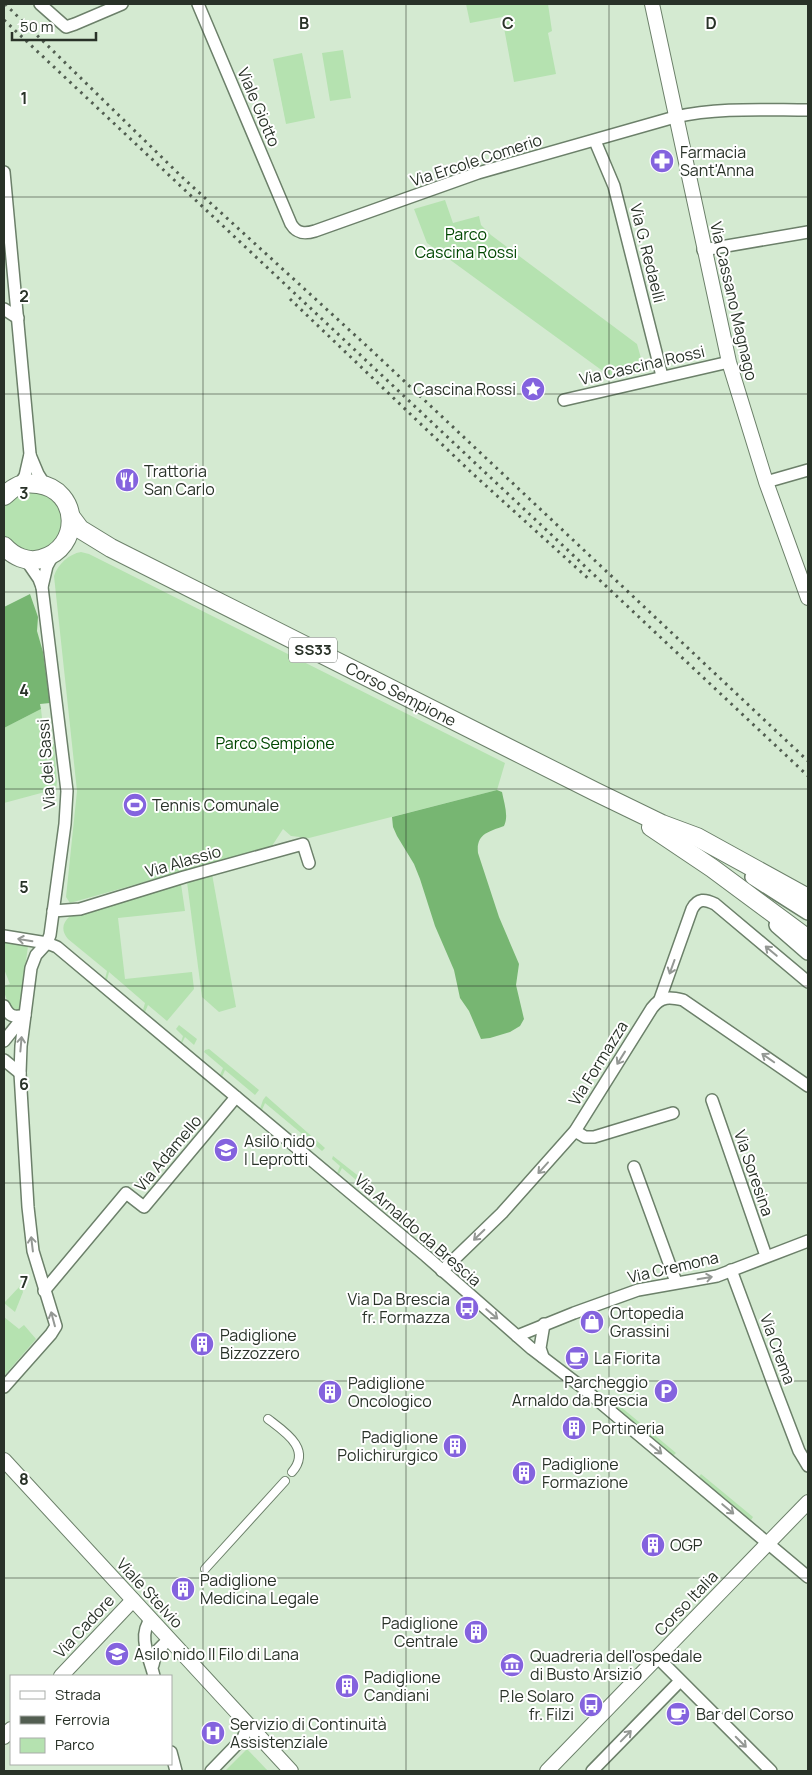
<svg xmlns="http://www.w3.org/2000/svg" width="812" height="1775" viewBox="0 0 812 1775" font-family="Manrope,sans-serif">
<rect width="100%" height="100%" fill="#d4ead1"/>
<g fill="#b5e2b0">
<polygon points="466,4 548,4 552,31 548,33 556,74 514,82 502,17 470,23"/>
<polygon points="343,50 351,98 330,101 322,53"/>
<polygon points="302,53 315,118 286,124 273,59"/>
<polygon points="445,200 453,223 479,216 481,225 491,235 637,344 644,369 611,377 427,243 414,209"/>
<path d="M42,489L62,505L65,530L50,550L25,553L5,538C1,524 1,498 18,493C25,490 34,490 42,489Z"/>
<path d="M81,552L89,554L505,763L497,790L309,838L291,836L283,829L272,846L70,903L66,897L77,791L54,576C58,564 69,554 81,552Z"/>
<polygon points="41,709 45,745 54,744 57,782 56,789 4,803 4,728"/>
<polygon points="212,874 236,1007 219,1012 202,997 187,882"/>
<path d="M181,884L185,911L118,918L125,979L192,972L194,989L167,1021L148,1005L145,1012L143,1010L145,1003L109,972L107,980L105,979L107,971L68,939C61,931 62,923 70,916Z"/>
<polygon points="4,941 28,946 19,1013 11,1011 4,992 4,986 10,984 4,969"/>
<polygon points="179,1025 197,1039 194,1045 185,1037 182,1043 181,1042 183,1036 176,1029"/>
<polygon points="209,1049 259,1090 255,1095 225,1070 222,1077 220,1075 223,1068 204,1052 205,1050"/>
<polygon points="266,1096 325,1148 322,1151 303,1135 300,1142 299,1140 301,1133 265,1103 262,1110 260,1109 263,1100"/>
<polygon points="333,1156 361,1178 363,1177 368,1190 342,1168 339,1174 337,1173 340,1166 332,1159"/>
<polygon points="21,1285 23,1292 15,1312 4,1303"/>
<polygon points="4,1317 19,1329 24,1325 36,1339 4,1376"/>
<polygon points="609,1397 676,1453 673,1456 607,1400"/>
<polygon points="701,1474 753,1517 751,1520 699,1477"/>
<polygon points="247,1749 268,1771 225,1771"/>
</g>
<g fill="#77b672">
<polygon points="30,594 38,617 37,631 43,652 50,703 40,704 41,709 4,728 4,607"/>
<path d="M497,790L502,792C504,803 509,816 504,826C488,832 476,834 478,853L499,917L519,964L516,985L524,1019L520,1026L510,1032L490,1038L481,1039L469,1011L460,998L454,970L435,926L420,879L414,864L397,836L393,827L392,817Z"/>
</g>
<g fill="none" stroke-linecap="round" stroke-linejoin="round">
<g stroke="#6c806a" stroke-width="10">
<g id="pedestrian">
<path d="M268,1419C285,1432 312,1449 292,1472"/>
<polyline points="205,1569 285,1481"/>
</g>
</g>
<g stroke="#6c806a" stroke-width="14">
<g id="minor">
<polyline points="40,4 66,27 75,24 122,4"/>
<path d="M198,4L291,224C297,234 305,234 315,231L478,173L675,117C718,107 765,110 808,110"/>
<polyline points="595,141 614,186 662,376"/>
<polyline points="4,172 30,454 25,476 19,485"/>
<polyline points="703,250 808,232"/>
<polyline points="4,309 18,318"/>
<polyline points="564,400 729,362"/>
<polyline points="30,455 38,474 45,485"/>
<polyline points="766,482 808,470"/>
<polyline points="26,560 39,579 42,587"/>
<polyline points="53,911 80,909 184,877 303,844 309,863"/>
<polyline points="4,936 47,943 57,947 426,1256 532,1349 583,1388 808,1577"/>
<path d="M660,999L692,909C698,898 705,899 715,904L808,982"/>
<path d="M4,1006C9,1016 13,1018 25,1015"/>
<polyline points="4,1041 24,1016"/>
<polyline points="4,1060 20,1073"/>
<polyline points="712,1100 766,1256"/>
<polyline points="575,1131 585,1137 594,1137 673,1113"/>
<polyline points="634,1167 676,1282"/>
<polyline points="731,1270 776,1391 799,1451 808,1466"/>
<path d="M442,1271L502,1213L575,1131L652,1008C661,996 670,997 683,1000L808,1086"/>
<polyline points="44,1291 126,1193 144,1207 236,1097"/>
<polyline points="517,1336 574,1313 638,1290 717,1276 808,1241"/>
<polyline points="543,1357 540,1348 544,1324"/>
<polyline points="4,1387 51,1334 56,1326 33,1251 28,1207 20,1073 21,1046 31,968 36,955 47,943 50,935 65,824 67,791 42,587 47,566 53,555"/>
<path d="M151,1619C137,1635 150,1659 154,1676"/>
<polyline points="657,1657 771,1771"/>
<polyline points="153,1665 156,1652 169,1639"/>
<polyline points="171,1752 176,1771"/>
<polyline points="211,1771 243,1738 248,1725"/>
<polyline points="592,1771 680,1681"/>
</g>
</g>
<g stroke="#6c806a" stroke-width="16">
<g id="tertiary">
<polyline points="652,4 729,362 766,482 808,598"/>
<polyline points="4,1460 291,1771"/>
<polyline points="61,1676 133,1600"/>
<polyline points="4,1737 11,1729"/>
<polyline points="547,1771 808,1502"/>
</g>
</g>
<g stroke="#6c806a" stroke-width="18">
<g id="secondary">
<polyline points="753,877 808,912"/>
<polyline points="777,925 808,952"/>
</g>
</g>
<g stroke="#6c806a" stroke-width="20">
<g id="primary">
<path d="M4,496C8,493 11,489 16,487C22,483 31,483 38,484C80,490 82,548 41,559C27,563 13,556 4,546"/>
<polyline points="71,517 80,529 111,548 596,792 662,824 697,837 808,898"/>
<polyline points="651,827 712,868 808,939"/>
</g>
</g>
<use href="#pedestrian" stroke="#fff" stroke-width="8"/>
<use href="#minor" stroke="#fff" stroke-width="11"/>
<use href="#tertiary" stroke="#fff" stroke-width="14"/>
<use href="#secondary" stroke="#fff" stroke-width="15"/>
<use href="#primary" stroke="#fff" stroke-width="18"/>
<g stroke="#525e51" stroke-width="3" stroke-dasharray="2.5 5" stroke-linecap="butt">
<polyline points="5,4 182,177 369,348 808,761"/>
<polyline points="4,20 808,776"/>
<polyline points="290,299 473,474 591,581"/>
</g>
</g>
<defs><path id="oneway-shaft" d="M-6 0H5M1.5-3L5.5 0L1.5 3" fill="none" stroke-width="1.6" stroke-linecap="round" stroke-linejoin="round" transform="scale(1.25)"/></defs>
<g stroke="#949894">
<use href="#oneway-shaft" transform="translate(25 940) rotate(-171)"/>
<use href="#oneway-shaft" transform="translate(771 951) rotate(-140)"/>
<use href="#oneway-shaft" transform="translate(672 967) rotate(110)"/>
<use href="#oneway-shaft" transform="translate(21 1044) rotate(-85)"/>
<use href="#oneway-shaft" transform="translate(621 1058) rotate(122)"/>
<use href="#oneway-shaft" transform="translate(768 1058) rotate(-145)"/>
<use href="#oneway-shaft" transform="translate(543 1168) rotate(132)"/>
<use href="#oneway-shaft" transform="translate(479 1235) rotate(136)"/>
<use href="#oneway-shaft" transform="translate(32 1244) rotate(-97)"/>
<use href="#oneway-shaft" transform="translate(705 1278) rotate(-10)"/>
<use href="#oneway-shaft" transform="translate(492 1314) rotate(40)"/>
<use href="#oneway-shaft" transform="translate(53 1319) rotate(-105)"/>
<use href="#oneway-shaft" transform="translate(656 1449) rotate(40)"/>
<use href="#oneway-shaft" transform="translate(728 1509) rotate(40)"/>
<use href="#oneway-shaft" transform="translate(626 1736) rotate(-46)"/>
<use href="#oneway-shaft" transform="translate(741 1742) rotate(45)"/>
</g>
<path fill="none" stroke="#293228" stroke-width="1" stroke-opacity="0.55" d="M203,4V1771M406,4V1771M609,4V1771M4,197H808M4,394H808M4,592H808M4,789H808M4,986H808M4,1183H808M4,1381H808M4,1578H808"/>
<defs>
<g id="pharmacy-disc" transform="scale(1.25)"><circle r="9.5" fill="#8463de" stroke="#fff"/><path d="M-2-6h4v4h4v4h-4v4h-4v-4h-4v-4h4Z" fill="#fff"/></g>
<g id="sight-disc" transform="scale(1.25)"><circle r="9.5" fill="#8463de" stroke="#fff"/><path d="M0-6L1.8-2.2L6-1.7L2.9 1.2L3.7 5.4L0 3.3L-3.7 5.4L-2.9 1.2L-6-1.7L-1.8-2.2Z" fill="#fff"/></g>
<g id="restaurant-disc" transform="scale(1.25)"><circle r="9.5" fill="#8463de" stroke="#fff"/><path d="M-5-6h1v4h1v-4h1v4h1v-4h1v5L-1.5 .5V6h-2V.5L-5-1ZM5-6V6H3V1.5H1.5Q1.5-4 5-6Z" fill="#fff"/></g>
<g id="stadium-disc" transform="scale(1.25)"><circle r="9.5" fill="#8463de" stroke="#fff"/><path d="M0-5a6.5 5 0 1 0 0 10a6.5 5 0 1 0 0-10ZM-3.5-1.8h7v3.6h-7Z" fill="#fff"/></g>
<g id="school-disc" transform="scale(1.25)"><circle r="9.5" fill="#8463de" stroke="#fff"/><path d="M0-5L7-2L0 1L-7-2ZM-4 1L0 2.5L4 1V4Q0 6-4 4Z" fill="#fff"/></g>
<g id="bus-disc" transform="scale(1.25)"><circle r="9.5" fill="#8463de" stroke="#fff"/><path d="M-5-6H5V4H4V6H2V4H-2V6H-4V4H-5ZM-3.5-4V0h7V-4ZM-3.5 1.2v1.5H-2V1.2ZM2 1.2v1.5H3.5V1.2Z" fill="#fff"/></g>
<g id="shop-disc" transform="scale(1.25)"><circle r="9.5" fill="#8463de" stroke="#fff"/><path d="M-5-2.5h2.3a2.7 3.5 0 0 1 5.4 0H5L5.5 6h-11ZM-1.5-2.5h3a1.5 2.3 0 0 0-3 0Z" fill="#fff"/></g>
<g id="building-disc" transform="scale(1.25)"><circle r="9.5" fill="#8463de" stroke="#fff"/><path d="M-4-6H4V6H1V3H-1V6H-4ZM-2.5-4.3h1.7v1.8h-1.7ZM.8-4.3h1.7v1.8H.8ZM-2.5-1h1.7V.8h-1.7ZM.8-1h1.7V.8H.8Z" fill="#fff"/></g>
<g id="cafe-disc" transform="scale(1.25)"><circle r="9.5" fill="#8463de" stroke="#fff"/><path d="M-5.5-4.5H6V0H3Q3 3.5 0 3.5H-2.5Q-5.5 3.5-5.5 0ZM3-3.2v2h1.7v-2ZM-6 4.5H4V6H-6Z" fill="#fff"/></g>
<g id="parking-disc" transform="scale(1.25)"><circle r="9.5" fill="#8463de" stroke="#fff"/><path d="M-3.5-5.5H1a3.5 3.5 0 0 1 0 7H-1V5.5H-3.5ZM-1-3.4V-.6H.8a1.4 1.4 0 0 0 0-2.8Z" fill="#fff"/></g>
<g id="museum-disc" transform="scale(1.25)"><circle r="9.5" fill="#8463de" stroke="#fff"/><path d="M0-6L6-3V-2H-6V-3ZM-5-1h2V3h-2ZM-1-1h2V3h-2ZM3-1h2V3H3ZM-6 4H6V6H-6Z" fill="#fff"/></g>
<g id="hospital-disc" transform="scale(1.25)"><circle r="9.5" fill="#8463de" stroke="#fff"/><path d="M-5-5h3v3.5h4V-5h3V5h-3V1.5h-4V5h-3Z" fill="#fff"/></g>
</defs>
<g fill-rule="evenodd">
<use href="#pharmacy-disc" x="662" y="161"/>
<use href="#sight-disc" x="533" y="389"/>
<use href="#restaurant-disc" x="127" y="480"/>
<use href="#stadium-disc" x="135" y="805"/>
<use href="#school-disc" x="226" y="1150"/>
<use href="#bus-disc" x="467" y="1308"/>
<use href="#shop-disc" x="592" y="1322"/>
<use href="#building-disc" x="202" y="1344"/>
<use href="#cafe-disc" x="577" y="1358"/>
<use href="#parking-disc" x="666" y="1391"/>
<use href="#building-disc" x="330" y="1392"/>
<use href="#building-disc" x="574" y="1428"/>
<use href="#building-disc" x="455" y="1446"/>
<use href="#building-disc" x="524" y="1473"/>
<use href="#building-disc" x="653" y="1545"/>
<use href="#building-disc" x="183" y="1589"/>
<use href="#building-disc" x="476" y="1632"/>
<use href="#school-disc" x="117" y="1654"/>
<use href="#museum-disc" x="512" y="1665"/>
<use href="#building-disc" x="347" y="1686"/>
<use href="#bus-disc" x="591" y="1705"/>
<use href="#cafe-disc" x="678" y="1714"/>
<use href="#hospital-disc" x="213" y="1733"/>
</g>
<g text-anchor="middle" stroke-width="4" stroke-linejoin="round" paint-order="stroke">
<rect fill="#fff" stroke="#697068" stroke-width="1" x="289" y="637.5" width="48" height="25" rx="4"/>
<g font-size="15" font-weight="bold" fill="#293228">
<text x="313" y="655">SS33</text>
</g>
<g font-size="16" fill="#293228" stroke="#fff">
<text transform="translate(259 107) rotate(67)" y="6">Viale Giotto</text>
<text transform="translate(476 160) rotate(-18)" y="6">Via Ercole Comerio</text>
<text transform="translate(648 253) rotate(76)" y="6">Via G. Redaelli</text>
<text transform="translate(734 301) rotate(77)" y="6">Via Cassano Magnago</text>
<text transform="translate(642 365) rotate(-13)" y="6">Via Cascina Rossi</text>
<text transform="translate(401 694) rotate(27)" y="6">Corso Sempione</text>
<text transform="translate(46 764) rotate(-94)" y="6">Via dei Sassi</text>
<text transform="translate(183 861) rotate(-16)" y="6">Via Alassio</text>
<text transform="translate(598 1063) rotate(-58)" y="6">Via Formazza</text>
<text transform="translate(168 1153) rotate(-50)" y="6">Via Adamello</text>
<text transform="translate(754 1173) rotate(71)" y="6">Via Soresina</text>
<text transform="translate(418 1230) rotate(41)" y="6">Via Arnaldo da Brescia</text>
<text transform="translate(673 1267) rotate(-13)" y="6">Via Cremona</text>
<text transform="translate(778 1349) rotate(70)" y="6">Via Crema</text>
<text transform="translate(150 1593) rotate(47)" y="6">Viale Stelvio</text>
<text transform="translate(686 1603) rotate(-46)" y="6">Corso Italia</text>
<text transform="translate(84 1626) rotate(-47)" y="6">Via Cadore</text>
</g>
<g font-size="16" fill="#293228" stroke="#fff" text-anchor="start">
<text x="680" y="158">Farmacia<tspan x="680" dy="18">Sant'Anna</tspan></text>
<text x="516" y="395" text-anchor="end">Cascina Rossi</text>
<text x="144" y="477">Trattoria<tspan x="144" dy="18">San Carlo</tspan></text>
<text x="152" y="811">Tennis Comunale</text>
<text x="244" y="1147">Asilo nido<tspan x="244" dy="18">I Leprotti</tspan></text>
<text x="450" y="1305" text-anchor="end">Via Da Brescia<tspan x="450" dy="18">fr. Formazza</tspan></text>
<text x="610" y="1319">Ortopedia<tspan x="610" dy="18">Grassini</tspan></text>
<text x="220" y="1341">Padiglione<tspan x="220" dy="18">Bizzozzero</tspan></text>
<text x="594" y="1364">La Fiorita</text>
<text x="648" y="1388" text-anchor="end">Parcheggio<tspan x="648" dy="18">Arnaldo da Brescia</tspan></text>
<text x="348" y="1389">Padiglione<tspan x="348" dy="18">Oncologico</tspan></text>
<text x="592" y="1434">Portineria</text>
<text x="438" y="1443" text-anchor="end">Padiglione<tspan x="438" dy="18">Polichirurgico</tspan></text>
<text x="542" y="1470">Padiglione<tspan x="542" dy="18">Formazione</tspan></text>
<text x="670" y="1551">OGP</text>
<text x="200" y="1586">Padiglione<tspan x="200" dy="18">Medicina Legale</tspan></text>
<text x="458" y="1629" text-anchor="end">Padiglione<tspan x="458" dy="18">Centrale</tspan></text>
<text x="134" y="1660">Asilo nido Il Filo di Lana</text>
<text x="530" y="1662">Quadreria dell'ospedale<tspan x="530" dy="18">di Busto Arsizio</tspan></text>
<text x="364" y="1683">Padiglione<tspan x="364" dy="18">Candiani</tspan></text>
<text x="574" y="1702" text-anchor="end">P.le Solaro<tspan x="574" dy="18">fr. Filzi</tspan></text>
<text x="696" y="1720">Bar del Corso</text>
<text x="230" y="1730">Servizio di Continuità<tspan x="230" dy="18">Assistenziale</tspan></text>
</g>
<g font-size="16" fill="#004700" stroke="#fff">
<text x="466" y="240">Parco<tspan x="466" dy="18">Cascina Rossi</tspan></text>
<text x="275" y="749">Parco Sempione</text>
</g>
</g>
<g font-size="16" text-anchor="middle" font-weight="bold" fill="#293228" stroke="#fff" stroke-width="4" stroke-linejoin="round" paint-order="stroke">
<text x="304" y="29">B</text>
<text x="508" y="29">C</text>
<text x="711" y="29">D</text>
<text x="24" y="104">1</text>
<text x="24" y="302">2</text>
<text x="24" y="499">3</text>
<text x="24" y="696">4</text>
<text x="24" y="893">5</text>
<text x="24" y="1090">6</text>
<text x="24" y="1288">7</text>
<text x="24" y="1485">8</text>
</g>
<rect width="812" height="1775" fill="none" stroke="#293228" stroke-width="10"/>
<rect x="10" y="1675" width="162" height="90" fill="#ffffff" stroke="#a9ada9"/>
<rect x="20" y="1691" width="25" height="8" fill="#ffffff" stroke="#a9ada9"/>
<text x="55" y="1700" font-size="15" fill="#293228">Strada</text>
<rect x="20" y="1716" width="25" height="8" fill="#525e51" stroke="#a9ada9"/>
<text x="55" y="1725" font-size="15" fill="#293228">Ferrovia</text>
<rect x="20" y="1738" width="25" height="15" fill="#b5e2b0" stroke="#a9ada9"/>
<text x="55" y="1750" font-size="15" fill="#293228">Parco</text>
<path d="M12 32v8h84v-8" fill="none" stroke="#293228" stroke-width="2.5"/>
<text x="20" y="32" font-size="15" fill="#293228" stroke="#ffffff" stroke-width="4" paint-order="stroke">50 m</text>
</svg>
